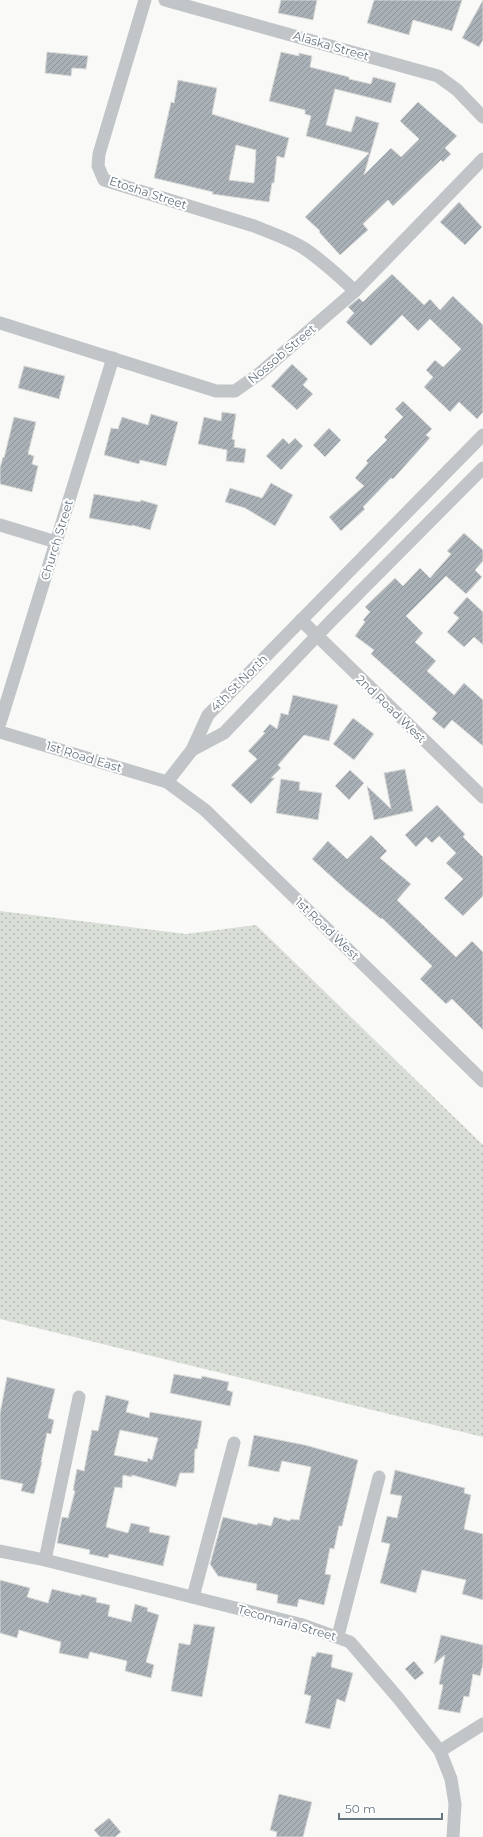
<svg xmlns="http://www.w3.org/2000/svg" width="483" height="1837" viewBox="0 0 483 1837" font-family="Montserrat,sans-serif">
<defs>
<pattern id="grass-dots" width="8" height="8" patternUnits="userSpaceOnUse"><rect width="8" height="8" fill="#d9ded7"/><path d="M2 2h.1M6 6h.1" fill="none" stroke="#b4b9b4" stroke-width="1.8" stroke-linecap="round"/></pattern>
<pattern id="building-hatch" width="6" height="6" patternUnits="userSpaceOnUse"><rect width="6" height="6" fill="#a9b0b6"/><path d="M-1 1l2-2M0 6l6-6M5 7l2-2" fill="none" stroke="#8d9499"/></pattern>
</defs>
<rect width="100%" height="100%" fill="#f9f9f7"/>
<polygon fill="url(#grass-dots)" points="0,911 186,934 256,925 483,1145 483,1437 0,1319"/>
<g fill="url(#building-hatch)" stroke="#dbdbd9" fill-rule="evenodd">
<polygon points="281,0 317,0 313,20 278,13"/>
<polygon points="374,0 462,0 452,31 413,20 409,35 367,23"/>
<polygon points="483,0 483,40 479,47 462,38"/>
<polygon points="47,52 88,56 86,69 72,68 71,76 45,73"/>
<polygon points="281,52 299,56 299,53 312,56 310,67 349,77 349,79 371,84 373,77 396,83 391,103 335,89 326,125 351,132 356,116 379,123 364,175 391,148 401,157 419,139 400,121 418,102 457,136 445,148 451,154 443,162 441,160 393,206 388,200 363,224 368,230 340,255 319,232 320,231 305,217 369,153 306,136 311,116 305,114 305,110 269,101"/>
<path d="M178,80L217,88L212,114L289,138L284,158L277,156L274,183H272L269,202L212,194L213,192L154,178L171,102L174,103ZM236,145L256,150L254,183L229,180Z"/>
<polygon points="459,202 482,227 465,245 440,222"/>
<polygon points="392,274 424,305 430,299 440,310 453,296 483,325 483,412 477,419 459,402 450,412 424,387 433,377 426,370 435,360 443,367 461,349 430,319 418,331 402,315 371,346 346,322 354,313 348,307 359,298 363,302"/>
<polygon points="292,364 308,379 303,385 313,394 297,410 271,386"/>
<polygon points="24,366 65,376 59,399 18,388"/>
<polygon points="403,401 432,429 426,435 430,438 393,479 391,478 363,507 365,509 341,531 329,517 364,486 355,478 368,463 366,461 387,440 384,437 403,417 395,409"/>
<polygon points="222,412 236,414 232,439 235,440 234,447 246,449 244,463 226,461 227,450 198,444 204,417 221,421"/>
<polygon points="151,414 178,422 166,466 140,460 139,464 104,455 111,428 118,429 122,417 148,425"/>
<polygon points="14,417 36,422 28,454 34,456 32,464 38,466 32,492 0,484 0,468 3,457 4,458"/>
<polygon points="329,428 341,440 325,457 313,445"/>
<polygon points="283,438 289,444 295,438 303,446 281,470 266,456"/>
<polygon points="271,483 293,495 275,526 245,508 225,502 230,488 262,498"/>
<polygon points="94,494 140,502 141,500 158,505 150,530 132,525 132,526 89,518"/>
<polygon points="464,533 483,550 483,561 475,570 482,577 466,594 446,576 406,616 423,633 415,642 436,661 427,671 454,695 464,683 483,700 483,746 452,720 444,729 432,719 437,713 371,654 374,650 355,636 365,622 363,620 370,612 365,607 395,578 403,586 420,568 430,578 451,554 447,551"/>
<polygon points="467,597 483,612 483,645 474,637 464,647 447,632 459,618 453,613"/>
<polygon points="293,695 338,705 329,741 304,735 278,765 281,768 271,778 275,778 251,804 231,785 257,759 248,751 265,733 263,732 270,724 277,729 281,713 288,715"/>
<polygon points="353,718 374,734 354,760 333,744"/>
<polygon points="405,769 413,811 374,820 367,786 391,809 384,773"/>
<polygon points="350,770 364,783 349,800 335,786"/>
<polygon points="281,779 300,782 299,790 322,793 318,820 276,813"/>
<polygon points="437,805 465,834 463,837 483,857 483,896 463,916 444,898 463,879 446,863 456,853 439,836 432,843 426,837 416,847 405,835"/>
<polygon points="371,835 387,851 380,858 411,884 397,900 456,957 472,941 483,952 483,1030 452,999 446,1004 420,979 432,966 382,918 381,919 345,889 312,859 328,841 347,859"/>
<polygon points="174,1374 201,1379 202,1376 229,1382 227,1390 233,1392 230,1406 170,1393"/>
<polygon points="7,1377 55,1389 48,1418 54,1420 51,1434 47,1433 41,1462 42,1462 34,1494 21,1491 23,1484 0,1479 0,1413"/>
<path d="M106,1395L129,1401L126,1412L149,1418L150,1412L202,1421L197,1449H195L194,1473H180L176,1487L132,1475V1477L123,1475L122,1488L115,1487L106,1527L128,1533L131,1523L150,1527L149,1532L170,1536L163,1566L109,1554L108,1558L89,1554L90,1550L57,1543L62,1517L68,1518L75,1491L73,1490L77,1469L84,1471L92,1430L98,1431ZM120,1430L158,1438L152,1460L148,1458L147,1462L114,1455Z"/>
<polygon points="254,1435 305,1445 358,1460 342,1526 339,1526 334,1549 330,1548 325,1574 331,1575 324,1605 299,1599 297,1607 277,1603 278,1595 256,1590 257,1584 218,1576 210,1564 223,1517 257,1525 258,1523 271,1526 274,1517 290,1521 291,1519 299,1520 311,1467 282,1461 279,1472 248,1466"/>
<polygon points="395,1470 465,1488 464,1493 471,1495 464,1529 483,1534 483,1600 462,1594 466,1580 422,1570 416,1593 380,1583 390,1544 381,1542 387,1516 397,1518 402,1496 390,1494"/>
<polygon points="0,1580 30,1588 27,1597 48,1603 52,1589 81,1596 81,1594 97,1598 96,1602 110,1605 108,1616 131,1622 135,1604 148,1608 147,1611 159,1615 146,1662 154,1665 151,1678 125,1671 127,1661 90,1652 88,1659 59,1653 61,1642 19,1630 17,1638 0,1633"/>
<polygon points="194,1624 215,1627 202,1697 171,1691 179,1643 190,1645"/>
<polygon points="441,1635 483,1645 483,1664 480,1676 473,1674 469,1697 464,1696 460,1713 438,1709 443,1685 439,1684 445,1655 434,1664"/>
<polygon points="317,1652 333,1655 331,1667 353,1673 345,1702 337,1699 330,1729 305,1723 311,1696 304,1694 312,1656 315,1657"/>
<polygon points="414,1661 424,1673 415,1680 405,1669"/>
<polygon points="279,1794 312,1802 303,1837 276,1837 277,1832 270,1830"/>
<polygon points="109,1818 121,1832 115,1837 100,1837 94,1830"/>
</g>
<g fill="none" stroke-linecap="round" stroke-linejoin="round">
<g stroke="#c1c5c8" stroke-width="13">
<path d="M145,0L99,154L98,166L104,180L254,226C271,233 290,239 305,249C323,261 339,276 355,291"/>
<polyline points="165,0 438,76 457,90 483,117"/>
<polyline points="0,323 216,391 235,391 259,374 355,291 483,159"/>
<polyline points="0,525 56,542"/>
<polyline points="301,620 483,797"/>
<polyline points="0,723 113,358"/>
<polyline points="0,732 167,782 205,810 483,1081"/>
<polyline points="192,750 224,733 331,621 483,468"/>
<polyline points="167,782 192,750 208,715 483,435"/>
<polyline points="0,1551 45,1560 303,1625 350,1642 399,1699 440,1751 451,1779 455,1804 453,1837"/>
<polyline points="45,1560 79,1397"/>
<polyline points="193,1597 234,1443"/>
<polyline points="338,1636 379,1477"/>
<polyline points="440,1751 483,1724"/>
</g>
</g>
<g text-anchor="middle" stroke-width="4" stroke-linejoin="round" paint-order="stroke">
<g font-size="12" fill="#667580" stroke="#fff">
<text transform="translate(331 46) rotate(16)" y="4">Alaska Street</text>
<text transform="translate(148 193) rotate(18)" y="4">Etosha Street</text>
<text transform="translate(282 354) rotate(-40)" y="4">Nossob Street</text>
<text transform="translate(57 540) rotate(-73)" y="4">Church Street</text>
<text transform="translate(239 683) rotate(-45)" y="4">4th St North</text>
<text transform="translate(391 709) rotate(44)" y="4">2nd Road West</text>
<text transform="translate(84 757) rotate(17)" y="4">1st Road East</text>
<text transform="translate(327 929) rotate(44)" y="4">1st Road West</text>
<text transform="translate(287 1623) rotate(16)" y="4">Tecomaria Street</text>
</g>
</g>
<path d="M339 1813v6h103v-6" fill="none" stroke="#667580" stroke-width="2"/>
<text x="345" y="1813" font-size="12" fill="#667580" stroke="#ffffff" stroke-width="3" paint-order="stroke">50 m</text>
</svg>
